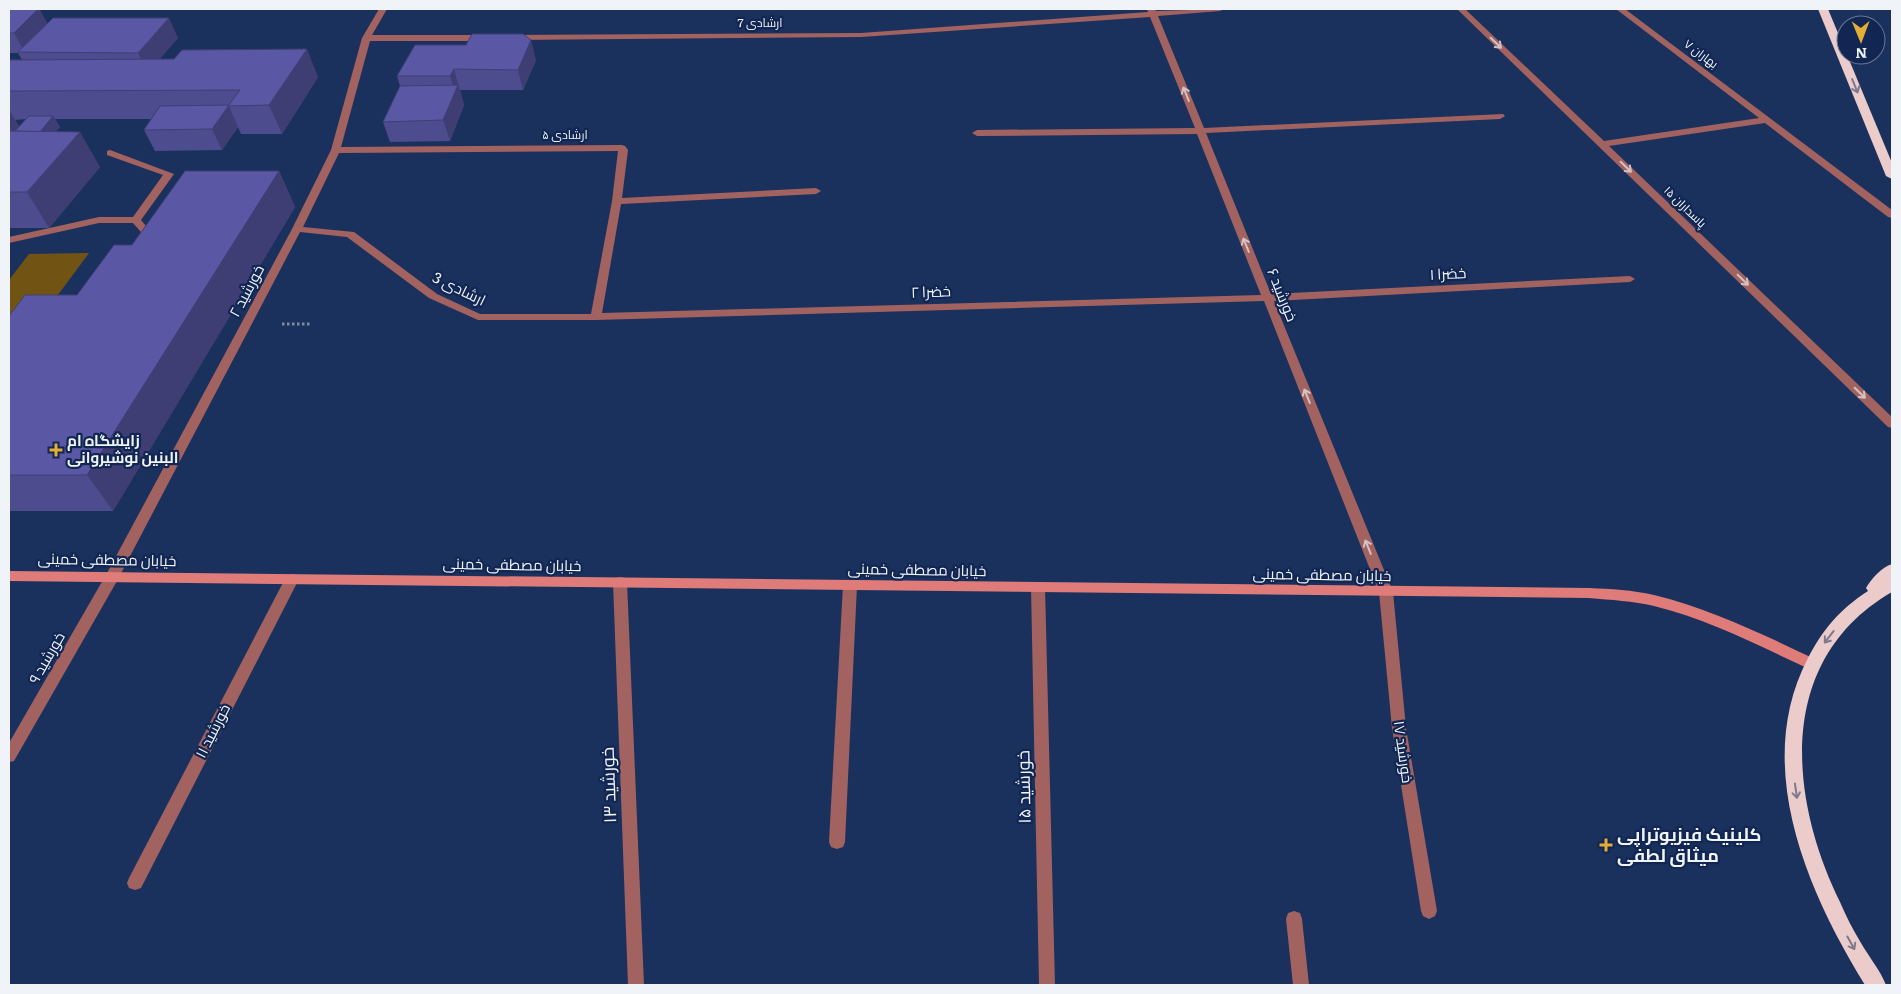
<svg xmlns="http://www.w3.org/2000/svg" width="1901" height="994" viewBox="0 0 1901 994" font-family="Literata,Cairo,serif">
<rect width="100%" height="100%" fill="#1b315d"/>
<polygon fill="#715414" points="89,253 9,361 9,280 29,254"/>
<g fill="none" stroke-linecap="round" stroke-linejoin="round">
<polyline stroke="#7c8aa4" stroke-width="3" stroke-dasharray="2.5 2.5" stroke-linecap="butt" points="282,324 311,324"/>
<polygon fill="#a26360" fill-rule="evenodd" points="110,150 174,174 141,220 151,232 143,244 139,245 134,242 141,232 133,223 99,223 9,243 9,237 99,217 133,217 163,175 107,155 107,151"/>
<g fill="#a26360" fill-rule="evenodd">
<path d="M379,9H387L372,35H486L490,38L486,41H370L341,147L622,145L625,146L628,150L622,198L816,188L821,191L816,194L621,204L602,313L1261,295L1197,134L977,136L972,133L977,130L1195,128L1150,17L861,37L511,40L507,37L508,35L861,33L1148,12L1147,9H1155L1156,11L1224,9L1220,11L1158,16L1204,128L1503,114L1505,116L1500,119L1206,133L1271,294L1630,276L1635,279L1630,282L1274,301L1393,592L1406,728L1437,911L1435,916L1429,919L1423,916L1421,911L1392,728L1379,592L1264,301L596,320H478L429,298L347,237L300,232L117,581L14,761L9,762V743L107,573L292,229L331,150L362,38ZM618,151L612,201L591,314H480L437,294L354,232L303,227L339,153Z"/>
<polygon points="1457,9 1465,9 1604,141 1759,118 1616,9 1625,9 1892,210 1892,218 1888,217 1765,123 1609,146 1892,417 1892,428 1888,427"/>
<polygon points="292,574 297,575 299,579 141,888 135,890 129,888 127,883 129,878 287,575"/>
<polygon points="620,577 625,578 627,582 644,985 628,985 613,582 615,578"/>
<polygon points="850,580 855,581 857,585 845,842 843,847 837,849 831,847 829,842 843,585 845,581"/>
<polygon points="1038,582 1043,583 1045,587 1055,985 1039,985 1031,587 1033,583"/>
<polygon points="1294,911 1300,913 1302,919 1309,985 1293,985 1286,919 1288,913"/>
</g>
<path fill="#df7c79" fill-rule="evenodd" d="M9,571L1589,588C1611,589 1632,590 1654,595C1711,609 1764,635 1817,660L1819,664L1817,668L1812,670L1807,668C1757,645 1708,619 1654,606C1633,601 1611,600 1589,598L9,581Z"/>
<g fill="#ecccca" fill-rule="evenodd">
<polygon points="1818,9 1828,9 1892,163 1892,179 1886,176"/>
<path d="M1892,564V592C1776,659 1788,796 1840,902C1846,916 1853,930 1861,943C1869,957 1880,970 1886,985H1865C1807,891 1752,765 1808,658C1824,628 1839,610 1868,591L1866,588C1871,579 1882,567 1892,564Z"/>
</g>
</g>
<g fill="#4d4c8e" fill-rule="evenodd">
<path d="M9,9H39L47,23L178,38L159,59L318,77L282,134H241L238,127L222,150L155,151L144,130L151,119H55L60,127L55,132L100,167L49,228H9V61L22,60L18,53H9ZM26,119L19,127L15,120Z"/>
<polygon points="466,45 536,60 523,90 460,90 464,105 450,141 390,142 383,122 400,86 397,76"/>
<polygon points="279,171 295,207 113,511 9,511 9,316 77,295 132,245"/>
</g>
<g fill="#3f3e74">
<polygon points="38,9 39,9 49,27 25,53 14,33"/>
<polygon points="169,18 178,38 148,73 138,53"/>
<polygon points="531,40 536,60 523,90 518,70"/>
<polygon points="307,49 318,77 282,134 269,105"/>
<polygon points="454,69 464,105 450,141 443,120 455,92 450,76"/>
<polygon points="229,106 238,127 222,150 212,129"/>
<polygon points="9,110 22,131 9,141"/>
<polygon points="53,116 60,127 38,152 32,141"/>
<polygon points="80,132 100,167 49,228 27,192"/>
<polygon points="279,171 295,207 113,511 87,475"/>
</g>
<g fill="#5a58a5" stroke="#3f3e74">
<polygon points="9,9 38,9 14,33 9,33"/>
<polygon points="53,18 169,18 138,53 18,52"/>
<polygon points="472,34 523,34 531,40 518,70 454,69 450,76 397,76 415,45 466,45"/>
<polygon points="307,49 269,105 228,106 240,90 9,91 9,61 10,60 174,59 182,50"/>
<polygon points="458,85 443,120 383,122 400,86"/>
<polygon points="229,105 212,129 144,130 160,106"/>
<polygon points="29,116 53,116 40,132 15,131"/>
<polygon points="9,131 80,132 27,192 9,192"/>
<polygon points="185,171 279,171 87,475 9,475 9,316 25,295 77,295 114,245 132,245"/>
</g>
<defs><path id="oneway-shaft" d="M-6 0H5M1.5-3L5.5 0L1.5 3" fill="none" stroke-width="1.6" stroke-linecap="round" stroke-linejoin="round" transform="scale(1.25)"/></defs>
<g stroke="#d5c1c3">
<use href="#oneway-shaft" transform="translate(1496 43) rotate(44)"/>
<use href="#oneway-shaft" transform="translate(1186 94) rotate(-112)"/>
<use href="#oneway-shaft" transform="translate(1626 167) rotate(44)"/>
<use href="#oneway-shaft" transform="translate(1246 245) rotate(-112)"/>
<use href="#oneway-shaft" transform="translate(1743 280) rotate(44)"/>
<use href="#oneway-shaft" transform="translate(1860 393) rotate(44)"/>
<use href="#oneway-shaft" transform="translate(1307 396) rotate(-112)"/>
<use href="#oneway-shaft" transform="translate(1368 547) rotate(-112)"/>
</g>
<g stroke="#7e798e">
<use href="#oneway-shaft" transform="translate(1855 86) rotate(68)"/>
<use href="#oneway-shaft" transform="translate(1829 637) rotate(128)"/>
<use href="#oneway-shaft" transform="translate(1796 791) rotate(82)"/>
<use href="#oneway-shaft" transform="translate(1851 943) rotate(61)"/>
</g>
<g fill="#e4ad35" stroke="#112652" stroke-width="2">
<path d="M53.5 442.5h5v5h5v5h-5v5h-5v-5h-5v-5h5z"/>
<path d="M1603.5 837.5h5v5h5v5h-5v5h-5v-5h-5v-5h5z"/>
</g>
<g text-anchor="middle" stroke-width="4.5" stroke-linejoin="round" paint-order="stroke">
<g font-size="12" fill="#f0f4f9" stroke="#112652">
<text x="760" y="27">ارشادی 7</text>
<text transform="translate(1701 54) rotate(37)" y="4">بهاران ۷</text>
<text x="565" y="139">ارشادی ۵</text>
<text transform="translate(1685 207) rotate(44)" y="4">پاسداران ۱۵</text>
</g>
<g font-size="15" fill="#f0f4f9" stroke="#112652">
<text transform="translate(1448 274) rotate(-3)" y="5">خضرا ۱</text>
<text transform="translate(459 289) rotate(26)" y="5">ارشادی 3</text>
<text transform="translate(247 291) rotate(-62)" y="5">خورشید ۲</text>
<text transform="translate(931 292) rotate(-2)" y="5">خضرا ۲</text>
<text transform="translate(1282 295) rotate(68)" y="5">خورشید ۶</text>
<text transform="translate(107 560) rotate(1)" y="5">خیابان مصطفی خمینی</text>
<text transform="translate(512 565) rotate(1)" y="5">خیابان مصطفی خمینی</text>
<text transform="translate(917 570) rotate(1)" y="5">خیابان مصطفی خمینی</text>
<text transform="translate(1322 575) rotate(1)" y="5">خیابان مصطفی خمینی</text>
<text transform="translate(47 658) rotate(-60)" y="5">خورشید ۹</text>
<text transform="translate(213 731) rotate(-63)" y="5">خورشید ۱۱</text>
<text transform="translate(1403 752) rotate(82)" y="5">خورشید ۱۷</text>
</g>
<g font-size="15" font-weight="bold" fill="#f0f4f9" stroke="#112652" text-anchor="start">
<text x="67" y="446">زایشگاه ام<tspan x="67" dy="17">البنین نوشیروانی</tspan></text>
</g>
<g font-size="18" fill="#f0f4f9" stroke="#112652">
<text transform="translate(609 785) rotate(-92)" y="6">خورشید ۱۳</text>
<text transform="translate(1024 787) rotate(-91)" y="6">خورشید ۱۵</text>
</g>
<g font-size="18" font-weight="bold" fill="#f0f4f9" stroke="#112652" text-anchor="start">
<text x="1617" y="841">کلینیک فیزیوتراپی<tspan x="1617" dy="21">میثاق لطفی</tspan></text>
</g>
</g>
<rect width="1901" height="994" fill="none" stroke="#f0f4f9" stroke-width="20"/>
<g transform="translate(1861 40) rotate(179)"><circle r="24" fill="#112652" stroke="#6a7895"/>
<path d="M0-4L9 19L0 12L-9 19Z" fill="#e4ad35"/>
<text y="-8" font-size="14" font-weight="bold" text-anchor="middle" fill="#f0f4f9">N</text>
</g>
</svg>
